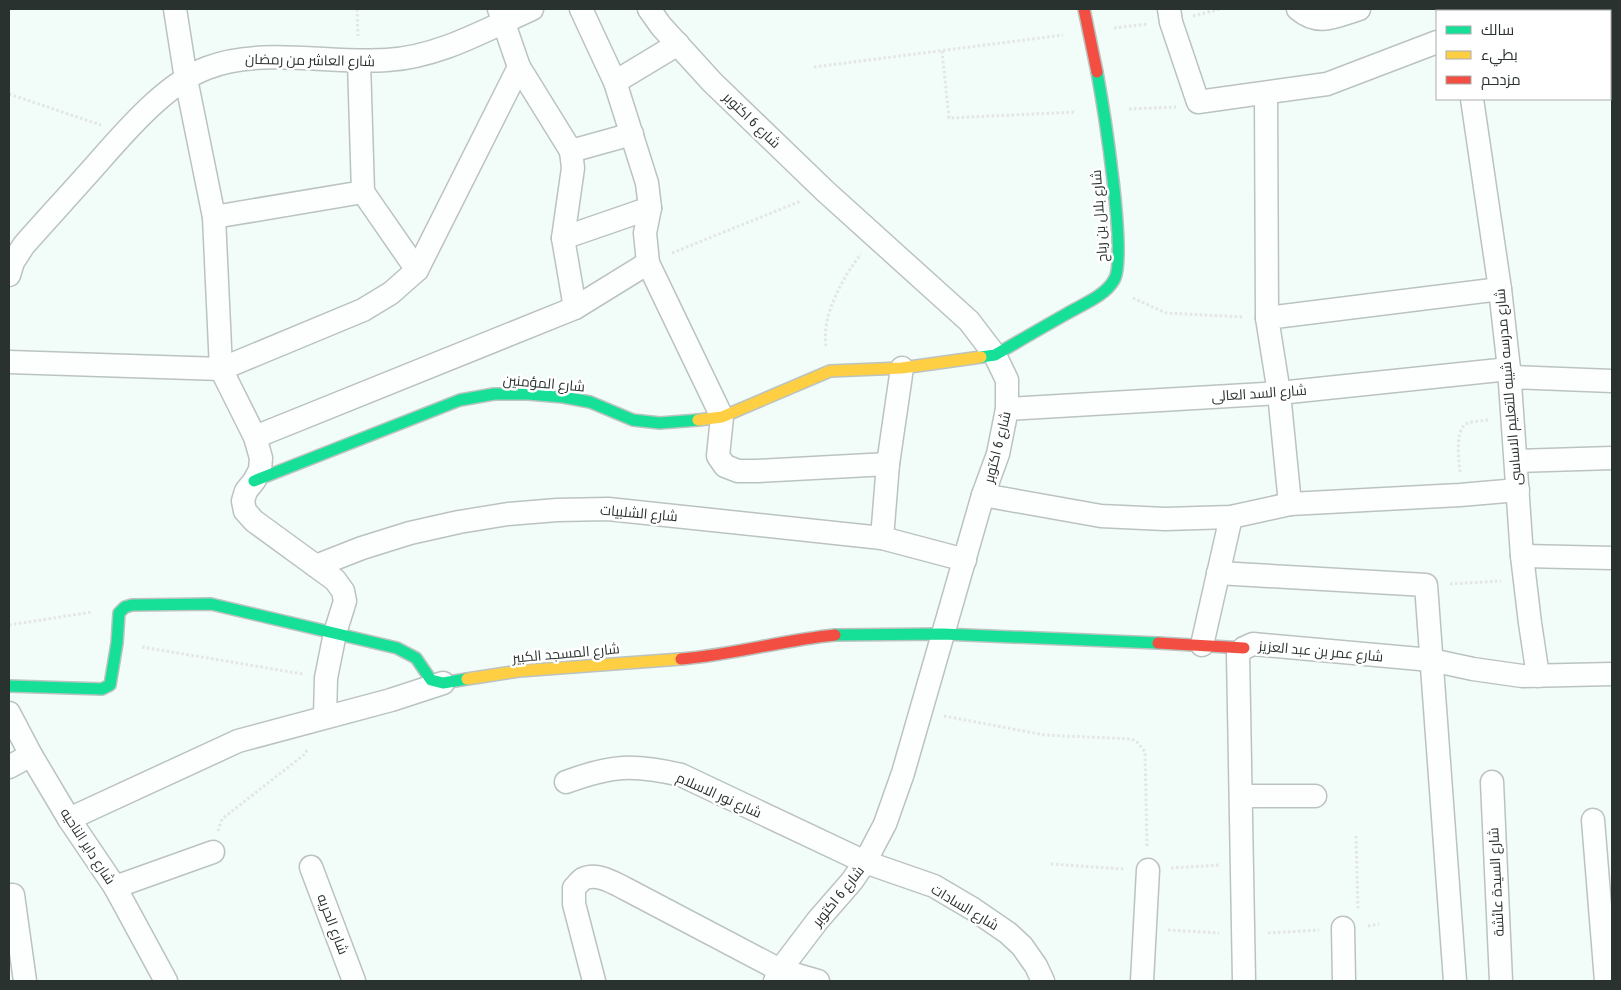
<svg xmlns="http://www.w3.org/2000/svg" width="1621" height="990" viewBox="0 0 1621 990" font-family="'Roboto Condensed',Cairo,sans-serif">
<rect width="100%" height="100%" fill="#f2fcf9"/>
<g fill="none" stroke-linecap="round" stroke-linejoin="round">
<g stroke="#bbc3c1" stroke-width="25">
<g id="street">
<polyline points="175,9 186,79 214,217 221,369 255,437 261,458 260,470 254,481 246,491 243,501 245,511 254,521 335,580 343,591 345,601 335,633 326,678 325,717"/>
<polyline points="499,9 519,67 571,151 632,134"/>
<polyline points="581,9 615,82 647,183 650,208 645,233 648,263 722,417 718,456 725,466 738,471 757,471 888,464"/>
<polyline points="649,9 661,26 712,82 825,191 969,321 995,355 1007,380 1007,409 998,454 983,495 903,773 885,824 865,862 852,881 818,920 780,970 775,981"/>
<polyline points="1169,9 1171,22 1198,102 1327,84 1437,42"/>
<path d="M1298,9C1319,27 1336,16 1359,9"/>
<polyline points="1459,9 1459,11"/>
<polyline points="359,62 363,192 417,270"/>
<polyline points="615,82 678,44"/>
<polyline points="1266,93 1267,318"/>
<polyline points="1472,99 1500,289 1509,369 1522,556 1530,623 1538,676"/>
<polyline points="214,217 363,192"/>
<polyline points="563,238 573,168 571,151"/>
<path d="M9,275L13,262L24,245C47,219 71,193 94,167C124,133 165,84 207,68C260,47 330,64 387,60C439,57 485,30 532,9"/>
<polyline points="575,308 563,238 650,208"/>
<polyline points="9,362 221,369 363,310 391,293 417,270 519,67"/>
<polyline points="1510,377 1612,381"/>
<polyline points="1007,409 1279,393 1509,369"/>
<polyline points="255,437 575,308 648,263"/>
<polyline points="1516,461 1612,458"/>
<polyline points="983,495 1101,516 1165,519 1231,517 1290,504 1460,495 1518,490"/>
<polyline points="1290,504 1279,393 1267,318 1500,289"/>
<polyline points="882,538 888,464 902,368"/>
<polyline points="1522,556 1612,558"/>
<polyline points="316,566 362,548 410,533 459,522 508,514 557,510 608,509 882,538 965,560"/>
<polyline points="1218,573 1426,585 1455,981"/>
<polyline points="1202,645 1231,517"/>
<polyline points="9,713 31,755 69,819 115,887 166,981"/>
<polyline points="9,767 31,755"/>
<path d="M566,782C612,765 633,764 681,775L865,862L934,886L973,909L1008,933L1022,946L1036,966L1043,981"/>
<polyline points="1492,782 1501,981"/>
<polyline points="1241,796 1315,796"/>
<polyline points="69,819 238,741 391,700 443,683"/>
<polyline points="1593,820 1606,981"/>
<polyline points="311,867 354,981"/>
<polyline points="115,887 213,852"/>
<polyline points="13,895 25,981"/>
<polyline points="1343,928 1344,981"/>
<path d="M594,981L574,904V888C577,885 580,881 583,879C597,872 614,883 626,889L780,970L818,981"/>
<polyline points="1142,981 1148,870"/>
<polyline points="1244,981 1238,654 1244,648 1253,644 1431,660 1473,669 1522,676 1612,674"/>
</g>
</g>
<g stroke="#bbc3c1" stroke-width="14">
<g id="fast">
<path d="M981,357L995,355C1019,341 1043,327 1068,313C1083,304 1105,296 1114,280C1128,259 1103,104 1097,72"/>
<polyline points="254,481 460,400 494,394 528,394 563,397 590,402 633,420 660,423 698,420"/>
<polyline points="835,635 943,634 1158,643"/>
<polyline points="9,686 102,689 110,685 117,643 119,613 125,607 132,605 211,604 397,648 416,658 431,680 443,683 467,679"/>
</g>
</g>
<g stroke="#bbc3c1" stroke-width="14">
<g id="slow">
<polyline points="698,420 722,417 830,371 902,368 981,357"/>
<polyline points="467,679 519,671 681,659"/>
</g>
</g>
<g stroke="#bbc3c1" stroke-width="14">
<g id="jam">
<polyline points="1084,9 1097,72"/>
<polyline points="1158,643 1244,648"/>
<path d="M681,659C733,655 783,640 835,635"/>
</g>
</g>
<g stroke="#e4e6e5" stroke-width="3" stroke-dasharray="2.5 2.5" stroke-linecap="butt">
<polyline points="357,9 358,36"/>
<polyline points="1193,16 1220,9"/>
<polyline points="1114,28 1148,24"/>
<polyline points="942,51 949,118 1076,112"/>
<polyline points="814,67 1063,35"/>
<polyline points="9,94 101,125"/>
<polyline points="1129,109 1176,107"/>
<polyline points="672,253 801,201"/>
<polyline points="1133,298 1166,313 1243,317"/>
<path d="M826,346C821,316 843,277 861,254"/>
<path d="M1460,472C1459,460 1454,428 1468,423C1474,421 1482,421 1488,420"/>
<polyline points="1450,584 1501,581"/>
<polyline points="9,625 92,612"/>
<polyline points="142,647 303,674"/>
<polyline points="944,716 1045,735 1132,739 1138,743 1145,752 1147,847"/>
<polyline points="218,831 222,819 305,754 308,748"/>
<polyline points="1356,836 1358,909"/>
<polyline points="1051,864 1124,869"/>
<polyline points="1171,868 1219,865"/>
<polyline points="1368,926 1379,924"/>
<polyline points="1168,930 1219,933"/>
<polyline points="1268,933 1319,930"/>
</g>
<use href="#street" stroke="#fdfffe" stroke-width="22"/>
<use href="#fast" stroke="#16e098" stroke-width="11"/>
<use href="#slow" stroke="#ffcf43" stroke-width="11"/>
<use href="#jam" stroke="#f24e42" stroke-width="11"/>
</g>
<g text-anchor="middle" stroke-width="5" stroke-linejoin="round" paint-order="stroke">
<g font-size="14" fill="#2a322f" stroke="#fff">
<text transform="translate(310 60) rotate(1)" y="5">شارع العاشر من رمضان</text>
<text transform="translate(752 120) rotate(44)" y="5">شارع 6 اكتوبر</text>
<text transform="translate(1099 216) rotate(-94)" y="5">شارع بلال بن رباح</text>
<text transform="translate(544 383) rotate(5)" y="5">شارع المؤمنين</text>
<text transform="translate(1508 387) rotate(-95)" y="5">شارع مدرسه شيبه للتعليم الاساسى</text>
<text transform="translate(1259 393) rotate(-4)" y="5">شارع السد العالى</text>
<text transform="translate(997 447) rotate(-76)" y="5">شارع 6 اكتوبر</text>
<text transform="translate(639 513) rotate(5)" y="5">شارع الشلبيات</text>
<text transform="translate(1321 651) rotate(5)" y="5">شارع عمر بن عبد العزيز</text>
<text transform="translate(566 653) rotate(-5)" y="5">شارع المسجد الكبير</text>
<text transform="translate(719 795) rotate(24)" y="5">شارع نور الاسلام</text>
<text transform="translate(88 846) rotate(57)" y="5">شارع داير الناحيه</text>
<text transform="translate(1496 882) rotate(-93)" y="5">شارع السيدة عائشة</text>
<text transform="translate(838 896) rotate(-51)" y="5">شارع 6 اكتوبر</text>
<text transform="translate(965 907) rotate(31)" y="5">شارع السادات</text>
<text transform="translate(333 924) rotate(69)" y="5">شارع الحريه</text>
</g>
</g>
<rect width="1621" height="990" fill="none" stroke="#2a322f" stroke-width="20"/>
<rect x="1436" y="10" width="175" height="90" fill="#ffffff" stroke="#aaadac"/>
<rect x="1446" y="26" width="25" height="8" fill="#16e098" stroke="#aaadac"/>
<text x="1481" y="35" font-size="15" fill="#2a322f">سالك</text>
<rect x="1446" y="51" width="25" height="8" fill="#ffcf43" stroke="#aaadac"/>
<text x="1481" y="60" font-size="15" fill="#2a322f">بطيء</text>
<rect x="1446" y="76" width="25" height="8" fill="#f24e42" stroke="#aaadac"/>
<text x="1481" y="85" font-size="15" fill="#2a322f">مزدحم</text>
</svg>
